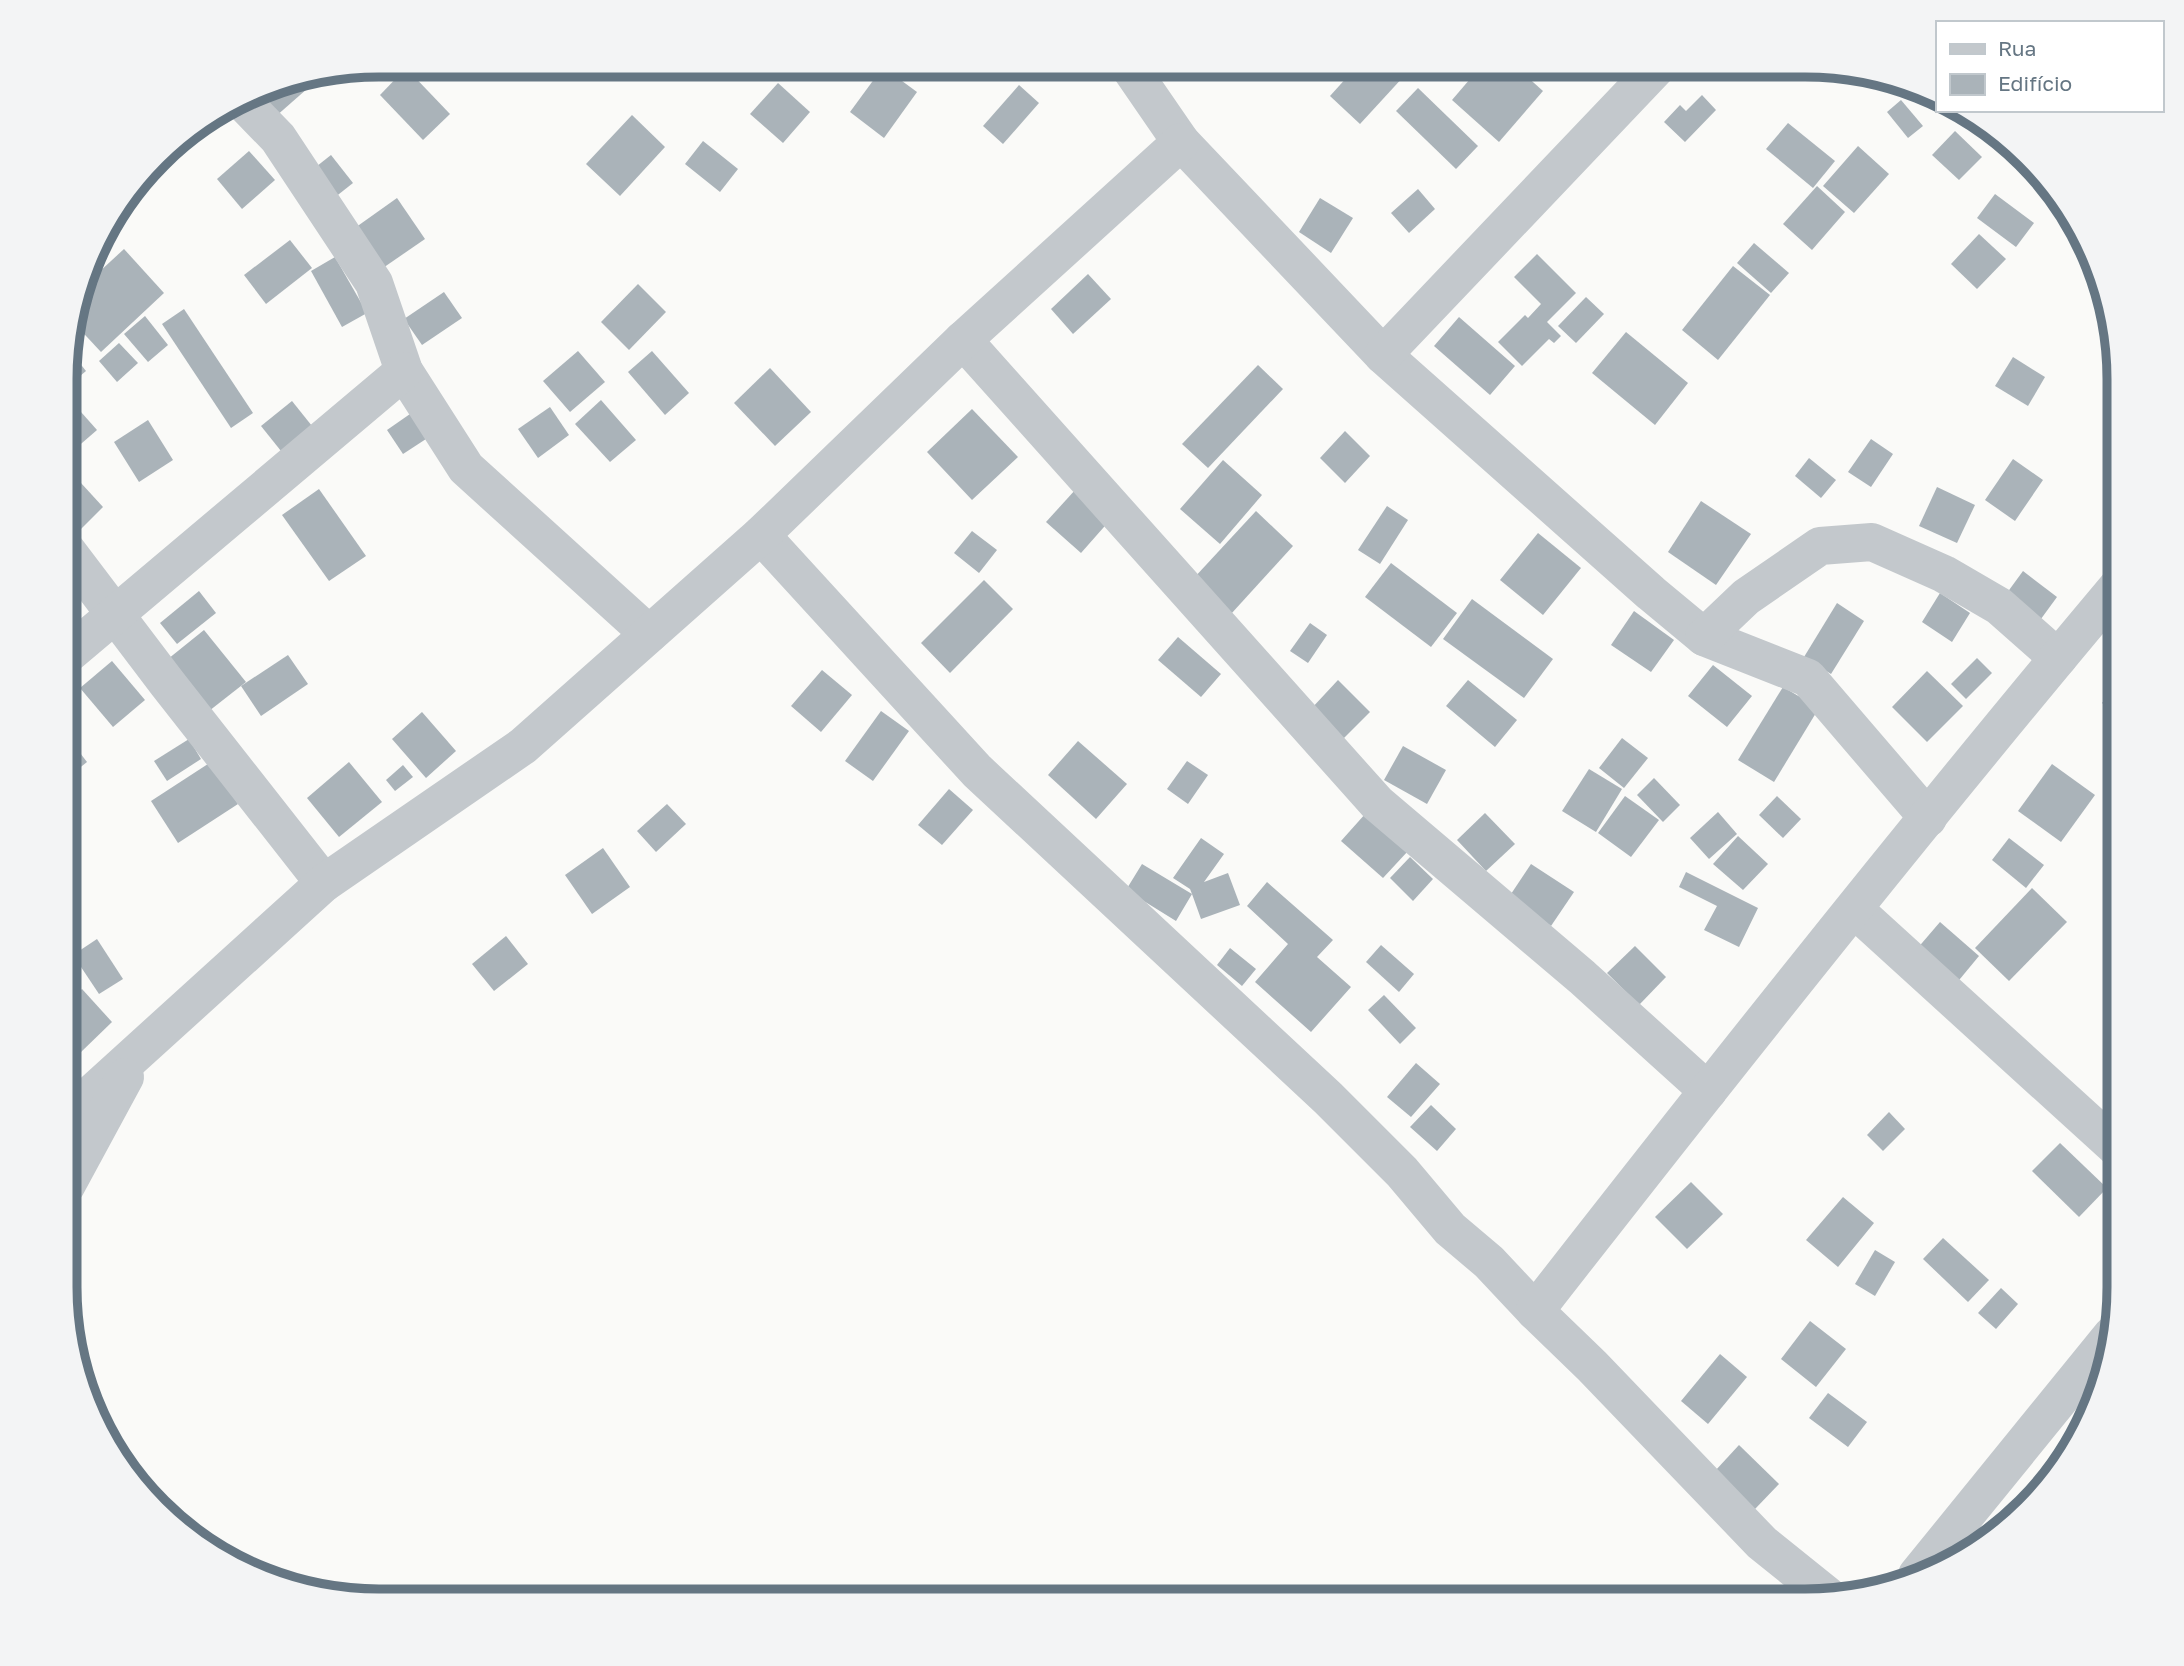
<svg xmlns="http://www.w3.org/2000/svg" width="2184" height="1666" viewBox="0 0 2184 1666" font-family="'Golos Text',sans-serif">
<rect width="100%" height="100%" fill="#fafaf8"/>
<g fill="#aab3b9">
<polygon points="1358,65 1394,65 1405,75 1360,124 1330,96"/>
<polygon points="1482,65 1514,65 1543,91 1499,142 1452,100"/>
<polygon points="883,67 917,92 884,138 850,112"/>
<polygon points="406,68 450,114 423,140 380,95"/>
<polygon points="324,74 275,117 255,95 278,82"/>
<polygon points="778,83 810,112 783,143 750,114"/>
<polygon points="1019,85 1039,103 1003,144 983,126"/>
<polygon points="1418,88 1478,146 1456,169 1396,111"/>
<polygon points="1702,95 1716,110 1685,142 1664,122 1680,105 1686,111"/>
<polygon points="1901,100 1923,126 1908,138 1887,112"/>
<polygon points="632,115 665,147 620,196 586,164"/>
<polygon points="1788,123 1835,161 1813,188 1766,149"/>
<polygon points="1955,131 1982,157 1959,180 1932,155"/>
<polygon points="703,141 738,169 720,192 685,164"/>
<polygon points="1858,146 1889,174 1854,213 1823,186"/>
<polygon points="2016,148 2035,173 2031,178 2007,158"/>
<polygon points="249,151 275,180 242,209 217,179"/>
<polygon points="331,155 353,183 334,198 312,170"/>
<polygon points="1817,186 1845,212 1812,250 1783,224"/>
<polygon points="1418,189 1435,209 1409,233 1391,213"/>
<polygon points="1995,194 2034,223 2016,247 1977,218"/>
<polygon points="397,198 425,239 380,270 352,230"/>
<polygon points="1320,198 1353,218 1331,253 1299,232"/>
<polygon points="1979,234 2006,259 1977,289 1951,264"/>
<polygon points="290,240 312,268 266,304 244,275"/>
<polygon points="1754,243 1789,273 1771,293 1737,263"/>
<polygon points="124,249 164,293 101,352 73,322 85,285"/>
<polygon points="1537,254 1576,293 1547,322 1561,336 1554,343 1549,339 1522,366 1498,342 1525,315 1528,318 1541,304 1514,277"/>
<polygon points="335,257 367,313 342,327 311,271"/>
<polygon points="1733,266 1770,295 1718,360 1682,330"/>
<polygon points="1088,274 1111,299 1073,334 1051,309"/>
<polygon points="638,284 666,312 629,350 601,322"/>
<polygon points="444,292 462,318 422,345 404,319"/>
<polygon points="1586,297 1604,314 1576,343 1558,326"/>
<polygon points="184,309 253,413 231,428 162,324"/>
<polygon points="145,316 168,345 148,362 124,334"/>
<polygon points="1459,317 1515,366 1490,395 1434,346"/>
<polygon points="1626,332 1688,383 1655,425 1592,373"/>
<polygon points="119,343 138,363 117,382 99,361"/>
<polygon points="578,351 605,382 570,412 543,381"/>
<polygon points="652,351 689,393 665,415 628,372"/>
<polygon points="74,356 86,371 67,387 67,362"/>
<polygon points="2013,357 2045,377 2028,406 1995,386"/>
<polygon points="1258,365 1283,389 1208,468 1182,444"/>
<polygon points="770,368 811,412 775,446 734,403"/>
<polygon points="601,400 636,440 610,462 575,424"/>
<polygon points="292,401 316,431 285,456 261,426"/>
<polygon points="73,403 97,430 67,456 67,407"/>
<polygon points="550,407 569,435 538,458 518,429"/>
<polygon points="972,409 1018,457 972,500 927,452"/>
<polygon points="410,414 426,439 403,454 387,430"/>
<polygon points="148,420 173,460 139,482 114,442"/>
<polygon points="1345,431 1370,456 1345,483 1320,458"/>
<polygon points="1871,439 1893,454 1871,487 1848,472"/>
<polygon points="1809,458 1836,480 1821,498 1795,476"/>
<polygon points="2013,459 2043,480 2015,521 1985,500"/>
<polygon points="1223,460 1262,495 1220,544 1180,509"/>
<polygon points="70,471 103,507 79,531 67,519 67,474"/>
<polygon points="1937,487 1975,505 1957,543 1919,526"/>
<polygon points="319,489 366,556 329,581 282,515"/>
<polygon points="1076,489 1111,519 1081,553 1046,522"/>
<polygon points="1701,501 1751,534 1716,585 1668,552"/>
<polygon points="1387,506 1408,520 1380,564 1358,550"/>
<polygon points="1256,511 1293,546 1231,614 1193,579"/>
<polygon points="972,531 997,550 979,573 954,553"/>
<polygon points="1538,533 1581,568 1543,615 1500,580"/>
<polygon points="1391,563 1457,613 1431,647 1365,597"/>
<polygon points="2023,571 2057,597 2038,623 2004,597"/>
<polygon points="984,580 1013,609 950,673 921,643"/>
<polygon points="199,591 216,613 177,644 160,623"/>
<polygon points="1940,593 1970,613 1952,642 1922,622"/>
<polygon points="1472,599 1553,659 1524,698 1443,639"/>
<polygon points="1837,603 1864,621 1831,674 1804,657"/>
<polygon points="1634,611 1674,640 1651,672 1611,645"/>
<polygon points="1310,623 1327,635 1308,663 1290,651"/>
<polygon points="204,630 246,682 209,711 168,659"/>
<polygon points="1178,637 1221,674 1201,697 1158,660"/>
<polygon points="288,655 308,684 261,716 241,686"/>
<polygon points="1977,658 1992,673 1966,699 1951,684"/>
<polygon points="112,661 145,700 113,727 80,688"/>
<polygon points="1713,665 1752,696 1727,727 1688,696"/>
<polygon points="822,670 852,695 821,732 791,706"/>
<polygon points="1927,671 1963,706 1927,742 1892,707"/>
<polygon points="1338,680 1370,712 1342,740 1311,709"/>
<polygon points="1468,680 1517,720 1495,747 1446,706"/>
<polygon points="2119,682 2119,717 2102,703"/>
<polygon points="1783,687 1819,708 1774,782 1738,760"/>
<polygon points="881,711 909,731 873,781 845,761"/>
<polygon points="422,712 456,751 426,778 392,739"/>
<polygon points="67,736 87,762 67,778"/>
<polygon points="1622,738 1648,758 1624,788 1599,768"/>
<polygon points="189,739 201,759 167,781 154,761"/>
<polygon points="1078,741 1127,784 1096,819 1048,775"/>
<polygon points="1403,746 1446,770 1427,804 1384,780"/>
<polygon points="2119,747 2119,767 2111,762"/>
<polygon points="1187,761 1208,775 1188,804 1167,789"/>
<polygon points="211,762 238,804 178,843 151,801"/>
<polygon points="349,762 382,802 339,837 307,798"/>
<polygon points="2052,764 2095,795 2061,842 2018,811"/>
<polygon points="403,765 413,777 395,791 386,780"/>
<polygon points="1589,769 1622,789 1596,832 1562,811"/>
<polygon points="1654,778 1680,805 1663,822 1637,795"/>
<polygon points="949,789 973,810 942,845 918,825"/>
<polygon points="1625,796 1659,820 1631,857 1598,833"/>
<polygon points="1777,796 1801,819 1783,838 1759,815"/>
<polygon points="667,804 686,824 656,852 637,831"/>
<polygon points="1718,812 1737,834 1709,859 1690,838"/>
<polygon points="1366,813 1408,851 1383,878 1341,841"/>
<polygon points="1485,813 1515,844 1486,871 1457,840"/>
<polygon points="1738,836 1768,864 1743,890 1713,864"/>
<polygon points="1201,838 1224,854 1204,882 1228,873 1240,905 1201,919 1192,894 1176,921 1126,890 1142,864 1192,894 1190,889 1173,878"/>
<polygon points="2009,838 2044,865 2026,888 1992,860"/>
<polygon points="603,848 630,887 592,914 565,875"/>
<polygon points="1410,857 1433,879 1413,901 1390,878"/>
<polygon points="1531,864 1574,892 1551,926 1509,897"/>
<polygon points="1686,872 1758,908 1739,947 1704,930 1717,906 1679,887"/>
<polygon points="1267,882 1333,940 1317,957 1351,987 1311,1032 1255,982 1288,944 1247,906"/>
<polygon points="2032,888 2067,922 2009,981 1975,948"/>
<polygon points="1940,922 1979,956 1950,991 1910,957"/>
<polygon points="506,936 528,964 494,991 472,964"/>
<polygon points="97,939 123,979 99,994 73,955"/>
<polygon points="1381,945 1414,974 1399,992 1366,962"/>
<polygon points="1635,946 1666,977 1639,1005 1607,973"/>
<polygon points="1230,948 1256,969 1242,986 1217,965"/>
<polygon points="82,989 112,1022 80,1053 66,1038 66,1003"/>
<polygon points="1384,995 1416,1028 1400,1044 1368,1010"/>
<polygon points="1416,1063 1440,1084 1411,1117 1387,1097"/>
<polygon points="1431,1105 1456,1129 1437,1151 1410,1127"/>
<polygon points="1889,1112 1905,1129 1883,1151 1867,1135"/>
<polygon points="2060,1143 2107,1188 2079,1217 2032,1171"/>
<polygon points="1691,1182 1723,1214 1687,1249 1655,1217"/>
<polygon points="1843,1197 1874,1223 1838,1267 1806,1240"/>
<polygon points="1943,1238 1989,1280 1968,1302 1923,1259"/>
<polygon points="1875,1250 1895,1262 1875,1296 1855,1284"/>
<polygon points="2001,1288 2018,1304 1996,1329 1978,1313"/>
<polygon points="1810,1321 1846,1349 1816,1387 1781,1359"/>
<polygon points="1720,1354 1747,1377 1708,1424 1681,1401"/>
<polygon points="1828,1393 1867,1422 1848,1447 1809,1418"/>
<polygon points="1739,1445 1779,1484 1755,1509 1715,1471"/>
</g>
<g fill="none" stroke-linecap="round" stroke-linejoin="round">
<g stroke="#c3c8cc" stroke-width="38">
<polyline points="1128,65 1181,142 1383,355 1651,593 1704,637 1808,678 1928,818"/>
<polyline points="243,102 278,138 374,283 404,371 466,468 649,634"/>
<polyline points="963,340 1377,803 1582,977 1708,1091"/>
<polyline points="1383,355 1659,65"/>
<polyline points="761,535 977,771 1328,1098 1402,1172 1450,1229 1489,1262 1535,1311"/>
<polyline points="67,551 167,683 324,883"/>
<polyline points="1704,637 1746,597 1820,546 1872,542 1944,574 1999,606 2058,658"/>
<polyline points="67,655 404,371"/>
<polyline points="1854,909 2119,1150"/>
<polyline points="66,1117 324,883 523,746 761,535 963,340 1181,142"/>
<polyline points="66,1186 125,1077"/>
<polyline points="1917,1575 2112,1335"/>
<path d="M1828,1596L1762,1543L1592,1366L1535,1311C1726,1066 1919,823 2119,585"/>
</g>
</g>
<path d="M0 0H2184V1666H0ZM379 77H1805A302 302 0 0 1 2107 379V1287A302 302 0 0 1 1805 1589H379A302 302 0 0 1 77 1287V379A302 302 0 0 1 379 77Z" fill="#f3f4f5" fill-rule="evenodd"/>
<path fill="none" stroke="#657683" stroke-width="9" d="M379 77H1805A302 302 0 0 1 2107 379V1287A302 302 0 0 1 1805 1589H379A302 302 0 0 1 77 1287V379A302 302 0 0 1 379 77Z"/>
<rect x="1936" y="21" width="228" height="91" fill="#ffffff" stroke="#c1c8cd" stroke-width="2"/>
<rect x="1950" y="44" width="35" height="10" fill="#c3c8cc" stroke="#c1c8cd" stroke-width="2"/>
<text x="1998" y="56" font-size="21" fill="#657683">Rua</text>
<rect x="1950" y="74" width="35" height="21" fill="#aab3b9" stroke="#c1c8cd" stroke-width="2"/>
<text x="1998" y="91" font-size="21" fill="#657683">Edifício</text>
</svg>
